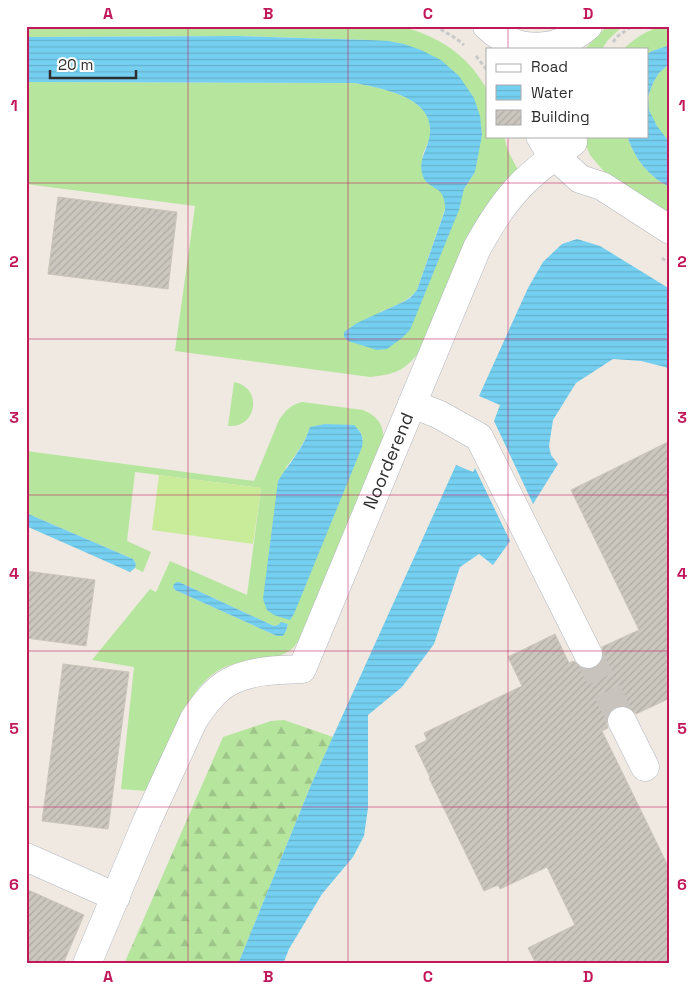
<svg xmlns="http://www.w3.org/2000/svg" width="696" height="990" viewBox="0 0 696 990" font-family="'Space Grotesk',sans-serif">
<defs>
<pattern id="forest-firs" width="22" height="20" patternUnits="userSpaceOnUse" patternTransform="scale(1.25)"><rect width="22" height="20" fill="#b6e59e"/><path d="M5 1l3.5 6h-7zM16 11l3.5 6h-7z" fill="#9dc588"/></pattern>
<pattern id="water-rules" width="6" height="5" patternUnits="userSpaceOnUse" patternTransform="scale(1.25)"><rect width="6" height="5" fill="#75cff0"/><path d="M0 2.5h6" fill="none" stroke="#66b2ce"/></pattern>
<pattern id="building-hatch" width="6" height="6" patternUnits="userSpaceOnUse" patternTransform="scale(1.25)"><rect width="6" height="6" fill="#cbc7bf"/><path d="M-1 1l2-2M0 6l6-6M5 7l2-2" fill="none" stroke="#afaba4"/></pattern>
</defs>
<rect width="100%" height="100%" fill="#efe9e1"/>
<g fill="#b6e59e" fill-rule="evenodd">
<path d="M26,26H395C429,31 463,51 481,80C483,83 486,87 487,90C488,93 487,98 487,101C487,113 487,125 487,136H504L508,151L518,170L419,353C402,372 395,374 370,377L175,351L195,206L26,184V82L355,83C380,88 428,96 431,128C432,138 426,145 423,154C421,162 425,173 426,181C439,191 446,191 445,209L417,290C407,302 394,306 380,312L402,338L464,189L475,172L369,40L238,36L26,37Z"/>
<polygon points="607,26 623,26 608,40 602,49 585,49"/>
<path d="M661,26H670V45L652,51L647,54V49H624C634,38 647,31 661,26Z"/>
<path d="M670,63V143C662,136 651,119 649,109C646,92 656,72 670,63Z"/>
<path d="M582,136H627C632,151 641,166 653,176C658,181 664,184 670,187V216L606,174L590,155Z"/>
<path d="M234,382C238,383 242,384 245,387C257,395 255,415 244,422C239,426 233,426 228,426Z"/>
<path d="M302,402L363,410C377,416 383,423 384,440L301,638C298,641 296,644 294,647C277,664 243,657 221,669C195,683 183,713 171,739C163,756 155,774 146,791L121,789L134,667L92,660L150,589L156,592L170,561L247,595L261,488L135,472L127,541L151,552L143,572L135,568L136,564L133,559L26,513V451L254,481L279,420C286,410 290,405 302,402ZM311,427L358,429L361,433L363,440L285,469C295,456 304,443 311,427ZM179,582L274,626L288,624L286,631L277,636L175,590L173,587Z"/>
</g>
<polygon fill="url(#forest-firs)" points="284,720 333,737 311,785 238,964 124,964 223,737 271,721"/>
<polygon fill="#c9ec9a" points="159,475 261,488 253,544 152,530"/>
<g fill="url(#water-rules)">
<path d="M238,36L369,40L388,41L404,44L421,50L441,60L459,76L474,98L480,116L481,125L482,135L475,172L464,189L459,210L410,330L402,338L387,349L377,350L348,341L344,337V332L357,323L405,301L411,297L417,290L445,210C446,182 426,192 422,173C419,160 426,151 429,139C439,98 384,89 355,83L26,82V37Z"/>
<path d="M670,45V63L659,73L653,83L648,97L649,110L657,126L670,143V187C664,184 658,181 653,176C641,166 632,151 627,136H647V54L652,51Z"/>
<polygon points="577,239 600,246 670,289 670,370 665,367 641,361 613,359 576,383 553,420 549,446 551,455 558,464 533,504 494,421 500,405 479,396 528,288 543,262 562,244"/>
<path d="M325,424L354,425C361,432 364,436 362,447L294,614L290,620L274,615L267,610L263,599L278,481C284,471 291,463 297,453C303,445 307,436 310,427Z"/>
<polygon points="456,465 473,472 475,468 510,541 493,565 479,554 460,567 434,644 402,687 368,715 368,808 364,836 353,857 322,894 289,949 283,964 238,964 311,785"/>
<polygon points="26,513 133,559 136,564 135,568 130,572 26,526"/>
<polygon points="177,582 179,582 274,626 278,625 281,622 288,624 286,631 283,636 277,636 175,590 173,587 174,584"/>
</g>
<g fill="url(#building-hatch)" stroke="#cbc5ba">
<polygon points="58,197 177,212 168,289 48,274"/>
<polygon points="670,441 670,698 636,714 630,708 622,705 615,707 609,713 606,721 608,728 602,731 670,870 670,964 536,964 528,948 575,925 547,867 500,889 498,885 484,891 429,778 430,777 415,746 427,740 424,733 522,686 508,657 555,634 569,663 574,661 580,667 587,670 595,668 601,662 604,655 602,647 639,630 571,490"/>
<polygon points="26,571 95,580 86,646 26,638"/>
<polygon points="63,664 129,672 108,829 42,821"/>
<polygon points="26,889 84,915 63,964 26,964"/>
</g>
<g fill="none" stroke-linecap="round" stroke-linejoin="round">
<polyline stroke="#c8c4bd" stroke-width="28" stroke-dasharray="28 14" stroke-linecap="butt" points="588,654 622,721"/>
<g stroke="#b4b7c1" stroke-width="29">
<g id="minor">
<path d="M487,26C517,55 558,52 588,26"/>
<polyline points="540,136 547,148 555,156 580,179 602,186 670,230"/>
<polyline points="412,404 438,414 479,437 588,654"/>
<polyline points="622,721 645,767"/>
<polyline points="26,857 116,897"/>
<path id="s1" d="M87,964L147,821L194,719C203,706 214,690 229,682C251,670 277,670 302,669L477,248C489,226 502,205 519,187C535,170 555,156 573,142"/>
</g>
</g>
<g stroke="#c9c9c9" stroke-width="3" stroke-dasharray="4 2.5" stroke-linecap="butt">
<polyline points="435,26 457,39 464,45"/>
<polyline points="613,42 618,36 632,26"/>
<polyline points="476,56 487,70"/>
<polyline points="662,258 670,264"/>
</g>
<use href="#minor" stroke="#fff" stroke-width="28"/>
</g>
<path fill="none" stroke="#c2185b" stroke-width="1" stroke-opacity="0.55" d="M188,26V964M348,26V964M508,26V49M508,136V964M26,183H670M26,339H670M26,495H670M26,651H670M26,807H670"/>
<g text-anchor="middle" stroke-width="5" stroke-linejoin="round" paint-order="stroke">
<g font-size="18" fill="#2e2e2e" stroke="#fff">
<text dy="6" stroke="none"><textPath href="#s1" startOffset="619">Noorderend</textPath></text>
</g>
</g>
<rect width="696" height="990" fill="none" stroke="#ffffff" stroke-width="55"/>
<rect x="486" y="48" width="162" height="90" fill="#ffffff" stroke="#ababab"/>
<rect x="496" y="64" width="25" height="8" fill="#ffffff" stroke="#ababab"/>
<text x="531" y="72" font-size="15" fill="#2e2e2e">Road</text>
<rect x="496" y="85" width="25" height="15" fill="url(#water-rules)" stroke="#ababab"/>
<text x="531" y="98" font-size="15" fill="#2e2e2e">Water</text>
<rect x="496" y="110" width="25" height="15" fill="url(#building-hatch)" stroke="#ababab"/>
<text x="531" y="122" font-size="15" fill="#2e2e2e">Building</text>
<path d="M50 70v8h86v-8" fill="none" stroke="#2e2e2e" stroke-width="2.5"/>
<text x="58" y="70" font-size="15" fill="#2e2e2e" stroke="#ffffff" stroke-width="4" paint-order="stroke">20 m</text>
<rect x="28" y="28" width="640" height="934" fill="none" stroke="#c2185b" stroke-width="2"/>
<g font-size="16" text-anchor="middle" font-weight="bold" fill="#c2185b">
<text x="108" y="19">A</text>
<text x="268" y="19">B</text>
<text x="428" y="19">C</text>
<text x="588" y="19">D</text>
<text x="14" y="111">1</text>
<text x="682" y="111">1</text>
<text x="14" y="267">2</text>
<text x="682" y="267">2</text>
<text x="14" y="423">3</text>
<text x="682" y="423">3</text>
<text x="14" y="579">4</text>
<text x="682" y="579">4</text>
<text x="14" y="734">5</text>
<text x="682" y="734">5</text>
<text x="14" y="890">6</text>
<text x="682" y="890">6</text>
<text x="108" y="982">A</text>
<text x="268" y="982">B</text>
<text x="428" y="982">C</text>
<text x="588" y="982">D</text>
</g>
</svg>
